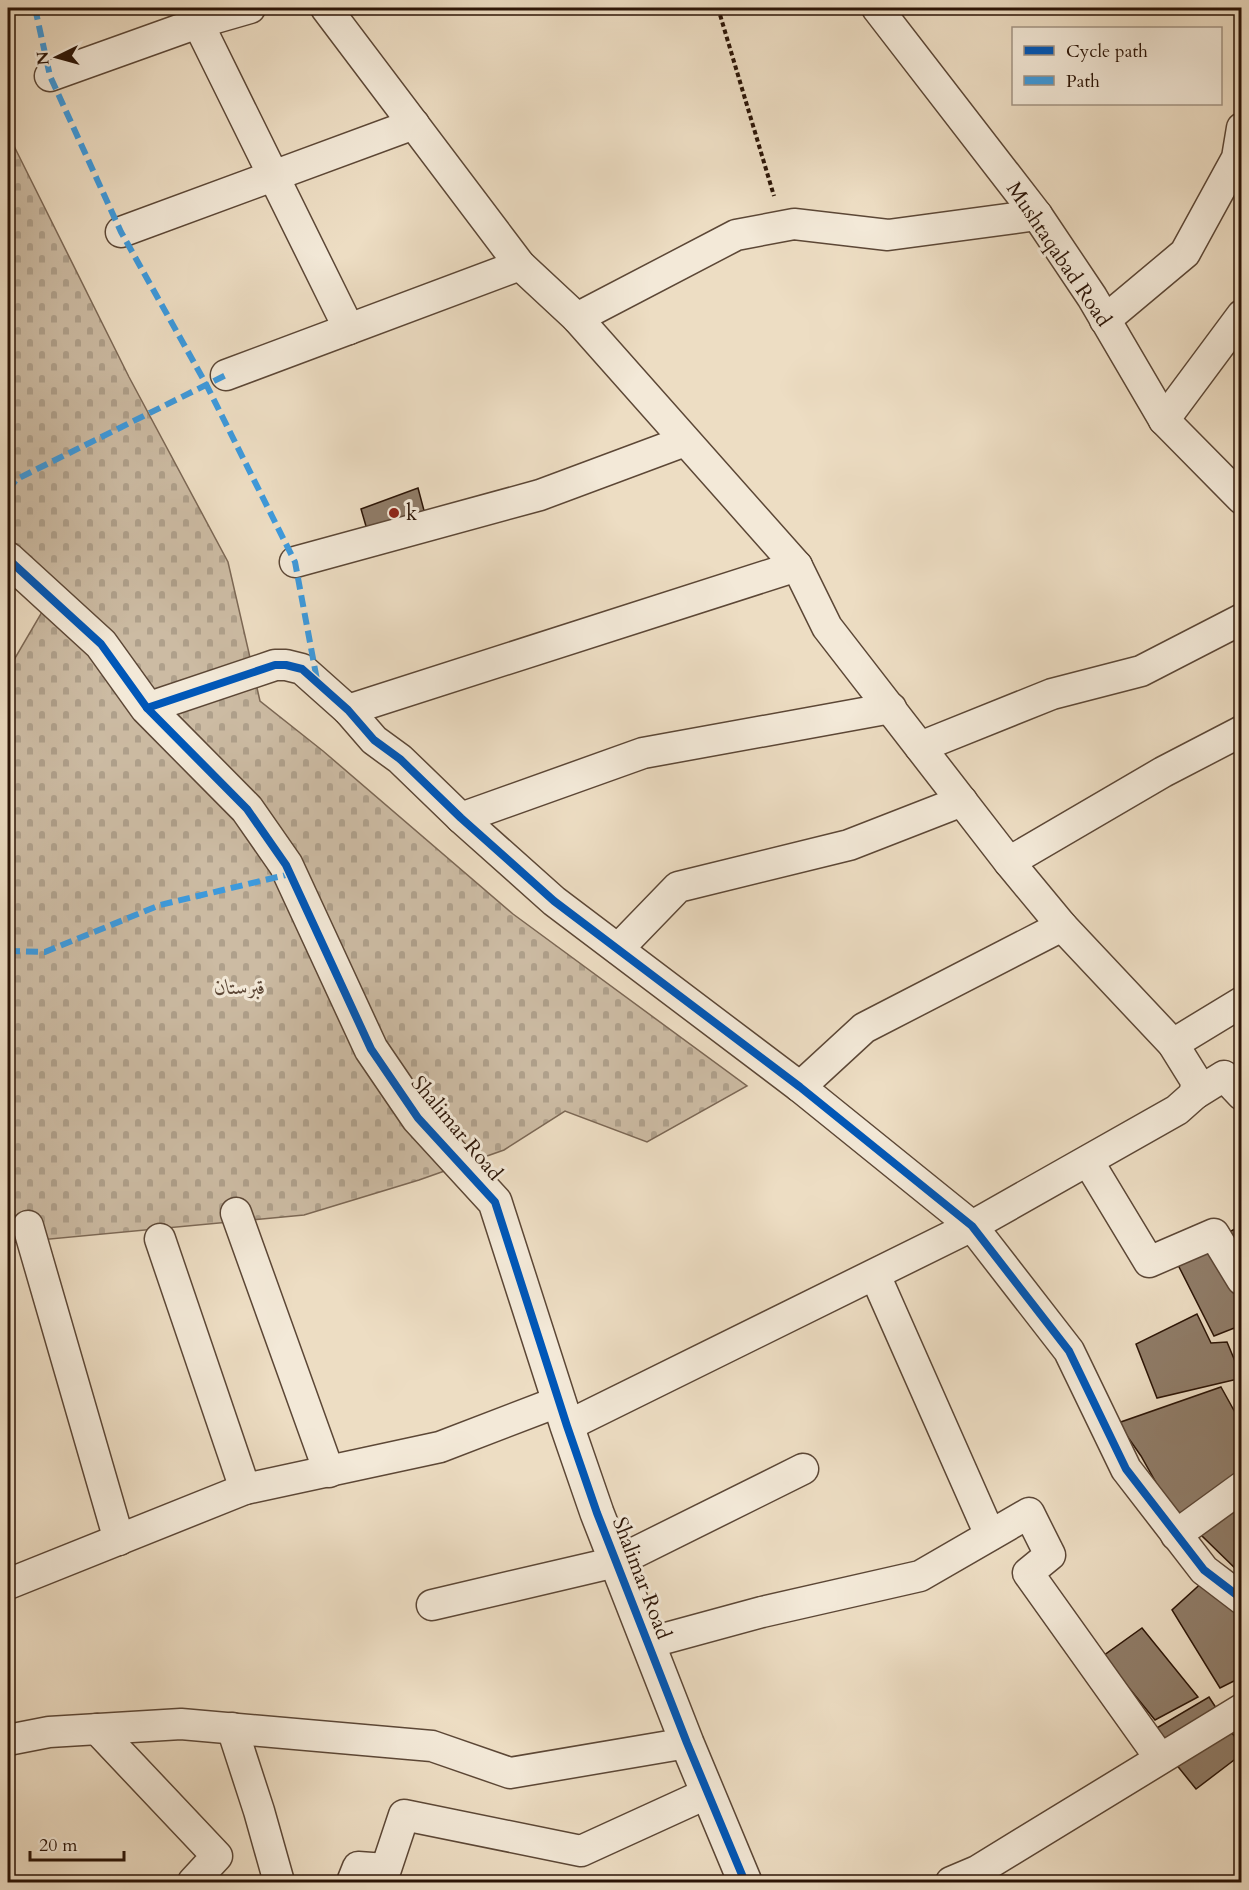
<svg xmlns="http://www.w3.org/2000/svg" width="1249" height="1890" viewBox="0 0 1249 1890" font-family="Cardo,Amiri,serif">
<defs>
<pattern id="cemetery-stones" width="16" height="16" patternUnits="userSpaceOnUse" patternTransform="scale(1.5)"><rect width="16" height="16" fill="#ccbba3"/><path d="M2 7V4a2 2 0 0 1 4 0v3zM10 15v-3a2 2 0 0 1 4 0v3z" fill="#afa08b"/></pattern>
</defs>
<rect width="100%" height="100%" fill="#edddc3"/>
<filter id="stains"><feTurbulence type="fractalNoise" baseFrequency=".00333" numOctaves="4"/><feColorMatrix values="0 0 0 0 .2 0 0 0 0 .09 0 0 0 0 .02 0 0 0 .5 -.17"/></filter>
<radialGradient id="worn" r=".72"><stop offset=".6" stop-color="#630" stop-opacity="0"/><stop offset="1" stop-color="#630" stop-opacity=".3"/></radialGradient>
<polygon fill="url(#cemetery-stones)" stroke="#7c6855" stroke-width="1.5" points="8,134 129,377 228,562 260,701 323,751 513,914 747,1086 647,1142 565,1111 504,1150 419,1180 304,1215 8,1243 8,670 45,607 8,573"/>
<g fill="#907d69" stroke="#2c1507" stroke-width="1.5">
<polygon points="418,488 426,518 368,533 361,509"/>
<polygon points="1242,1225 1242,1325 1214,1336 1176,1261"/>
<polygon points="1197,1314 1211,1343 1227,1342 1242,1378 1157,1398 1136,1344"/>
<polygon points="1221,1387 1242,1425 1242,1478 1177,1520 1141,1456 1118,1423"/>
<polygon points="1242,1502 1242,1575 1199,1533"/>
<polygon points="1206,1579 1242,1612 1242,1677 1220,1688 1172,1610"/>
<polygon points="1142,1628 1198,1697 1155,1720 1103,1656"/>
<polygon points="1209,1697 1242,1748 1242,1754 1196,1789 1150,1732"/>
</g>
<g fill="none" stroke-linecap="round" stroke-linejoin="round">
<g stroke="#5c4736" stroke-width="33">
<g id="minor">
<polyline points="326,8 520,265 577,318 797,566 827,627 1009,862 1062,926 1173,1044 1196,1081 1195,1094"/>
<polyline points="877,8 1037,215 1092,297 1164,420 1242,499"/>
<polyline points="198,23 349,329"/>
<polyline points="50,76 198,23 250,8"/>
<polyline points="121,232 414,124"/>
<polyline points="577,318 736,235 794,224 888,235 1037,215"/>
<polyline points="1105,320 1185,253 1237,158 1242,128"/>
<polyline points="226,375 520,265"/>
<polyline points="1164,420 1242,315"/>
<polyline points="295,562 540,495 685,441"/>
<polyline points="147,708 275,665 286,665 302,669 348,710 374,740 400,759 461,818 554,901 800,1087 972,1226 1069,1351 1126,1469 1204,1570 1242,1599"/>
<polyline points="348,710 797,566"/>
<polyline points="920,747 1052,694 1141,671 1242,619"/>
<polyline points="461,818 643,753 891,708"/>
<polyline points="1009,862 1163,772 1242,731"/>
<polyline points="618,949 678,887 849,845 962,801"/>
<polyline points="1173,1044 1242,1002"/>
<polyline points="800,1087 864,1028 1062,926"/>
<polyline points="1088,1161 1149,1262 1214,1234 1242,1280"/>
<polyline points="236,1213 329,1472"/>
<polyline points="28,1226 119,1540"/>
<polyline points="160,1239 245,1489"/>
<polyline points="875,1275 990,1535"/>
<polyline points="567,1426 972,1226 1177,1110 1195,1094 1224,1076 1242,1095"/>
<polyline points="1176,1535 1242,1487"/>
<polyline points="8,1584 245,1489 440,1447 560,1401"/>
<polyline points="432,1605 616,1562 803,1469"/>
<polyline points="648,1643 762,1612 920,1576 1029,1513 1050,1555 1028,1573 1160,1758"/>
<polyline points="232,1728 259,1811 279,1882"/>
<polyline points="97,1729 217,1856 193,1882"/>
<polyline points="8,1740 49,1732 181,1724 432,1746 510,1773 687,1743"/>
<polyline points="352,1882 358,1867 386,1869 404,1815 581,1851 708,1793"/>
<polyline points="951,1882 977,1871 1242,1709"/>
</g>
</g>
<g stroke="#5c4736" stroke-width="36">
<polyline id="tertiary" points="8,559 101,644 147,708 247,809 286,865 371,1049 418,1118 495,1202 567,1426 597,1513 687,1743 745,1882"/>
</g>
<polyline stroke="#2c1507" stroke-width="4" stroke-dasharray="4.5 3" stroke-linecap="butt" points="718,8 774,196"/>
<use href="#minor" stroke="#f3e9d8" stroke-width="30"/>
<use href="#tertiary" stroke="#f3e9d8" stroke-width="33"/>
<g stroke="#3d9add" stroke-width="6" stroke-dasharray="12 6" stroke-linecap="butt">
<polyline points="35,8 50,76 121,232 206,384 295,562 317,680"/>
<polyline points="8,490 17,479 226,375"/>
<polyline points="8,951 45,952 160,905 290,874"/>
</g>
<g stroke="#f3e9d8" stroke-width="11">
<g id="cycleway">
<polyline points="8,559 101,644 147,708 247,809 286,865 371,1049 418,1118 495,1202 567,1426 597,1513 687,1743 745,1882"/>
<polyline points="147,708 275,665 286,665 302,669 348,710 374,740 400,759 461,818 554,901 800,1087 972,1226 1069,1351 1126,1469 1204,1570 1242,1599"/>
</g>
</g>
<use href="#cycleway" stroke="#0057b8" stroke-width="8"/>
</g>
<circle fill="#8f2418" stroke="#f3e9d8" stroke-width="2" cx="394" cy="513" r="6"/>
<g text-anchor="middle" stroke-width="6" stroke-linejoin="round" paint-order="stroke">
<g font-size="21" fill="#2c1507" stroke="#f3e9d8">
<text transform="translate(1059 254) rotate(56)" y="7">Mushtaqabad Road</text>
<text transform="translate(457 1128) rotate(50)" y="7">Shalimar Road</text>
<text transform="translate(642 1578) rotate(69)" y="7">Shalimar Road</text>
</g>
<g font-size="21" fill="#2c1507" stroke="#f3e9d8" text-anchor="start">
<text x="406" y="520">k</text>
</g>
<g font-size="21" font-style="italic" fill="#5c4736" stroke="#f3e9d8">
<text x="240" y="994">قبرستان</text>
</g>
</g>
<rect width="1249" height="1890" fill="none" stroke="#edddc3" stroke-width="30"/>
<rect x="9" y="9" width="1231" height="1872" fill="none" stroke="#2c1507" stroke-width="3"/>
<rect x="15" y="15" width="1219" height="1860" fill="none" stroke="#2c1507" stroke-width="1.5"/>
<rect x="1012" y="27" width="210" height="78" fill="#f3e9d8" stroke="#a39484" stroke-width="1.5"/>
<rect x="1024" y="46" width="30" height="9" fill="#0057b8" stroke="#a39484" stroke-width="1.5"/>
<text x="1066" y="57" font-size="18" fill="#2c1507">Cycle path</text>
<rect x="1024" y="76" width="30" height="9" fill="#3d9add" stroke="#a39484" stroke-width="1.5"/>
<text x="1066" y="87" font-size="18" fill="#2c1507">Path</text>
<g transform="translate(57 57) rotate(265)" stroke="#f3e9d8" stroke-width="4.5" paint-order="stroke">
<path d="M0-4.5L10 22L0 15L-10 22Z" fill="#2c1507"/>
<text y="-9" font-size="16" font-weight="bold" text-anchor="middle" fill="#2c1507">N</text>
</g>
<path d="M30 1851v9h94v-9" fill="none" stroke="#2c1507" stroke-width="3"/>
<text x="39" y="1851" font-size="18" fill="#2c1507" stroke="#f3e9d8" stroke-width="4.5" paint-order="stroke">20 m</text>
<rect width="100%" height="100%" filter="url(#stains)"/>
<rect width="100%" height="100%" fill="url(#worn)"/>
</svg>
